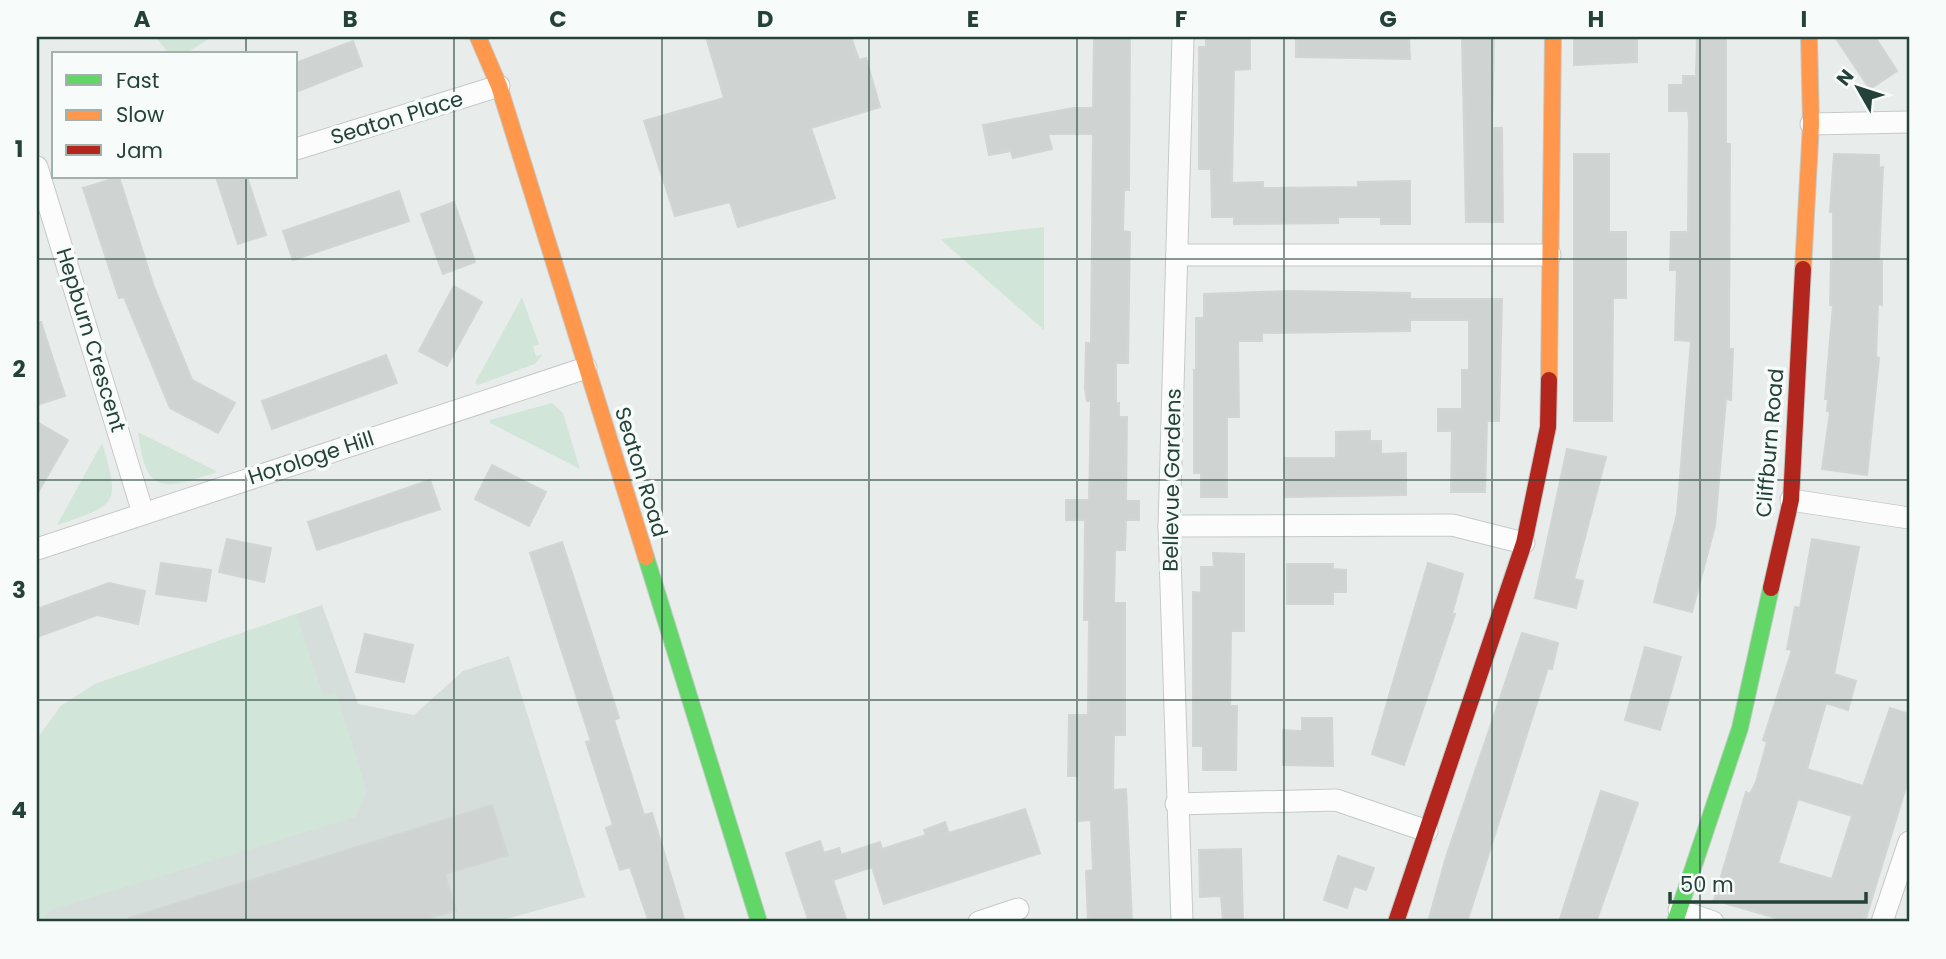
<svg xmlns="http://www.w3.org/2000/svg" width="1946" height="959" viewBox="0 0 1946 959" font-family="Poppins,sans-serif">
<rect width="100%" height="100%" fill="#e8edeb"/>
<polygon fill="#d6dedb" points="322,605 358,704 414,715 463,671 509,656 585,897 495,922 37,922 37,739 61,706 95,684"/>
<g fill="#d1e6d8">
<polygon points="156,37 212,37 185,54 169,54"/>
<polygon points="1044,227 1044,330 940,239"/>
<polygon points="522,297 539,344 533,347 536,356 543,354 535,364 478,385 475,383"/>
<polygon points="552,403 563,413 580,469 490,423 490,420"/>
<path d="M138,432L216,471L215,473C163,489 146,497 138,432Z"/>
<path d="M102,443C121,505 117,505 57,525Z"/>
<polygon points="296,614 323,696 336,692 367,792 355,817 50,910 42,922 37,922 37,739 61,706 95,684"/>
</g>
<g fill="#cfd4d2" stroke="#d1d6d4" stroke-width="2" fill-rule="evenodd">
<polygon points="706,37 851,37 859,60 866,58 880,107 811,128 835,198 738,227 730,202 675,216 644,121 724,98"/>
<polygon points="1094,37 1130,37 1129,190 1124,190 1123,231 1130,232 1128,363 1116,363 1116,403 1119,403 1119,417 1127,417 1126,501 1139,501 1139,520 1126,520 1125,550 1115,550 1114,603 1125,603 1125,735 1114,735 1113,790 1126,789 1132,922 1088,922 1086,871 1093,870 1091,820 1079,821 1078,776 1068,776 1069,715 1088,715 1089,620 1084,620 1085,520 1066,520 1066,500 1089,500 1091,401 1087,401 1085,389 1086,343 1091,343 1093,134 1048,134 1052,149 1013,158 1011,151 989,155 983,125 1073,108 1093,108"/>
<polygon points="1206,37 1250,37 1250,69 1234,70 1232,183 1263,182 1263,188 1358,187 1358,182 1410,181 1410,224 1381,224 1381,217 1338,217 1338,223 1234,224 1234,217 1212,217 1211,169 1199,169 1199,47 1206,47"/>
<polygon points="1296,37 1409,37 1410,59 1296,57"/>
<polygon points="1462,37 1494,37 1492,128 1502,128 1503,222 1466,222"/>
<polygon points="1574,37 1637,37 1637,62 1574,65"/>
<polygon points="1697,37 1726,37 1726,144 1730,144 1729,349 1733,349 1731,400 1726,399 1715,526 1692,612 1654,602 1677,514 1691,341 1675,340 1677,270 1670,270 1671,232 1688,232 1689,121 1688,111 1669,111 1669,85 1683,85 1683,76 1696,76"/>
<polygon points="1835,37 1875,37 1897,71 1870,89"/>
<polygon points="353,41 362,66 296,92 296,63"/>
<polygon points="1574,154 1609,154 1609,232 1626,232 1626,298 1613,298 1612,421 1574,421"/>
<polygon points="1834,154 1879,155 1879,168 1883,167 1879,261 1882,261 1882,305 1878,304 1876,357 1879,358 1867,475 1822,469 1830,412 1827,411 1828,399 1825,399 1833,305 1830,305 1831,261 1833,261 1833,212 1830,212"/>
<polygon points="119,177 154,287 192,380 235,403 218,433 170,408 124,297 119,298 83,188"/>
<polygon points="216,177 247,177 266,235 238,244"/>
<polygon points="399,191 409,221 293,260 283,231"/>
<polygon points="454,202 475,262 443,274 421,214"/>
<polygon points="454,286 482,302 447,366 419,351"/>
<polygon points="1289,291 1410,293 1410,299 1502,299 1499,421 1487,421 1485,492 1451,492 1452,431 1438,431 1438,409 1462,409 1462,370 1469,370 1469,320 1410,320 1410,331 1262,333 1262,341 1238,341 1239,417 1227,417 1227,497 1201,497 1201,473 1194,473 1194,370 1196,370 1196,318 1204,318 1204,294"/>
<polygon points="37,322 41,322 65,396 37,405"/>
<polygon points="386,355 397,383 272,429 262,401"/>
<polygon points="37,422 68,440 37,494"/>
<polygon points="1370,431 1370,441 1381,441 1381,454 1406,453 1406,495 1285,497 1285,458 1336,458 1336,432"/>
<polygon points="1567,449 1606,457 1574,579 1583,581 1576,608 1535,598"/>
<polygon points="492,465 546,492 529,526 475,499"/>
<polygon points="430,480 440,509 317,550 308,522"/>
<polygon points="227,539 271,548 264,582 219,572"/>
<path d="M1812,539L1859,547L1834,674L1856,681L1848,710L1826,703L1807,769L1863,786L1890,708L1909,714V777L1866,918L1863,917L1862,922H1790L1714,900L1746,792L1750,794L1756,782L1767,742L1763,740L1792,650L1787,649L1795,607L1800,608ZM1798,799L1852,816L1832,879L1778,863Z"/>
<polygon points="562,542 619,718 614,720 644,815 652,813 685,922 649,922 630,867 620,870 606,828 613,825 586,742 591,741 530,553"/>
<polygon points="1213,553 1244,554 1244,631 1231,631 1230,706 1237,706 1236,770 1203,770 1203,746 1193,746 1193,592 1201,593 1201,567 1214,567"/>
<polygon points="161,563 211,570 206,601 156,594"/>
<polygon points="1428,563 1463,574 1452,614 1455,614 1404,765 1372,754"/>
<polygon points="1287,564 1333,564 1333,569 1346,570 1346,592 1333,592 1333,604 1287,604"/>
<polygon points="109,583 145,591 138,624 97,615 37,637 37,609"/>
<polygon points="1522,633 1558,643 1552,669 1548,668 1467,922 1428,922 1446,857"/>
<polygon points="365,634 413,645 404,682 356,672"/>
<polygon points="1645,647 1681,657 1660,730 1625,720"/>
<polygon points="1302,718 1332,718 1333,766 1283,765 1283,730 1302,731"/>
<polygon points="1601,791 1638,803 1596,922 1559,922"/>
<polygon points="492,805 508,855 445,874 456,910 417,922 129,922 129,918"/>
<polygon points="1025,809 1040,853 884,904 872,867 833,880 847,922 809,922 786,853 820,841 824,853 839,848 841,855 880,842 882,849 926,835 924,830 945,822 949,833"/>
<polygon points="1241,849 1243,922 1223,922 1221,896 1200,897 1199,850"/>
<polygon points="1338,856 1374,868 1366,890 1354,886 1347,908 1324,900"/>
</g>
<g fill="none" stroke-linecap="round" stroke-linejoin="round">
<g stroke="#c5cac8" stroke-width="23">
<g id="street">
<polyline points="1811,124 1909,122"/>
<polyline points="296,149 499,86"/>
<polyline points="37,167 143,513"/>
<polyline points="1177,255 1550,255"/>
<polyline points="1791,500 1909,518"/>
<polyline points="1169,526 1452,525 1524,543"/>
<polyline points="37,549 586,368"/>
<polyline points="1176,804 1336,800 1427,831"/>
<polyline points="1679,910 1713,922"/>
<polyline points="979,922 1018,909"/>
<polyline points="1182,922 1169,526 1183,37"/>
<polyline points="1882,922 1909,842"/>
</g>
</g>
<g stroke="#c3cbc8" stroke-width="18">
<g id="fast">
<polyline points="646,557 759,922"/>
<polyline points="1675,922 1740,728 1771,588"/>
</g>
</g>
<g stroke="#c3cbc8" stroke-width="18">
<g id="slow">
<polyline points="478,37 499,86 646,557"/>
<polyline points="1803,269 1811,124 1809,37"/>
<polyline points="1549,380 1553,37"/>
</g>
</g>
<g stroke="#c3cbc8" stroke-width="18">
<g id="jam">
<polyline points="1771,588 1791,500 1803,269"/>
<polyline points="1396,922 1524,543 1548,427 1549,380"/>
</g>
</g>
<use href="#street" stroke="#fcfcfc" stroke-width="21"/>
<use href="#fast" stroke="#63d668" stroke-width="16"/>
<use href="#slow" stroke="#ff974d" stroke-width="16"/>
<use href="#jam" stroke="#b3261e" stroke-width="16"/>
</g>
<path fill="none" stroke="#24423a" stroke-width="2" stroke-opacity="0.55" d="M246,37V54M454,37V922M662,37V922M869,37V922M1077,37V922M1284,37V922M1492,37V922M1700,37V922M246,177V922M37,259H1909M37,480H1909M37,700H1909"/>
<g text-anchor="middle" stroke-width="7" stroke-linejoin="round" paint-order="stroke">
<g font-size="21" fill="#24423a" stroke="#f7fbf9">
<text transform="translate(397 118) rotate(-17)" y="7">Seaton Place</text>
<text transform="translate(91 340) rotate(73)" y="7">Hepburn Crescent</text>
<text transform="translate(1770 443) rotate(-85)" y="7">Cliffburn Road</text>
<text transform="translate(311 458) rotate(-18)" y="7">Horologe Hill</text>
<text transform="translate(641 472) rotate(73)" y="7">Seaton Road</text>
<text transform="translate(1172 480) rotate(-89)" y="7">Bellevue Gardens</text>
</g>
</g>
<rect width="1946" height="959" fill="none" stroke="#f7fbf9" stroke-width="77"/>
<rect x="52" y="52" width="245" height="126" fill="#f7fbf9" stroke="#a3b1ad" stroke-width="2"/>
<rect x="66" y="75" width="35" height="10" fill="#63d668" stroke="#a3b1ad" stroke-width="2"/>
<text x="116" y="88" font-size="21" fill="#24423a">Fast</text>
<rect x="66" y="110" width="35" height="10" fill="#ff974d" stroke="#a3b1ad" stroke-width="2"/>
<text x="116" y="122" font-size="21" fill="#24423a">Slow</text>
<rect x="66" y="145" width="35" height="10" fill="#b3261e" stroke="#a3b1ad" stroke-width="2"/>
<text x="116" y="158" font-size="21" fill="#24423a">Jam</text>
<g transform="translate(1858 88) rotate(309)" stroke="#f7fbf9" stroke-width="5" paint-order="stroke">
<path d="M0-5L12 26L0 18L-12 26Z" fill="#24423a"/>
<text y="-10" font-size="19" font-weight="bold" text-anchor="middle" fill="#24423a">N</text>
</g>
<path d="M1670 892v10h196v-10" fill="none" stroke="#24423a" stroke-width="3.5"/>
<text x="1680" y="892" font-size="21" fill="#24423a" stroke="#f7fbf9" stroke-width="5" paint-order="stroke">50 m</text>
<rect x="38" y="38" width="1870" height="882" fill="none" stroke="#24423a" stroke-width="2.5"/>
<g font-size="23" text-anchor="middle" font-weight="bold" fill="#24423a">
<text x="142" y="27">A</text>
<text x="350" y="27">B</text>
<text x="558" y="27">C</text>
<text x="765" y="27">D</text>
<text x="973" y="27">E</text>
<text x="1181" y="27">F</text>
<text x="1388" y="27">G</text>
<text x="1596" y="27">H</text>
<text x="1804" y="27">I</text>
<text x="19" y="157">1</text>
<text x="19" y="377">2</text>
<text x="19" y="598">3</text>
<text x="19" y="818">4</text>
</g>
</svg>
